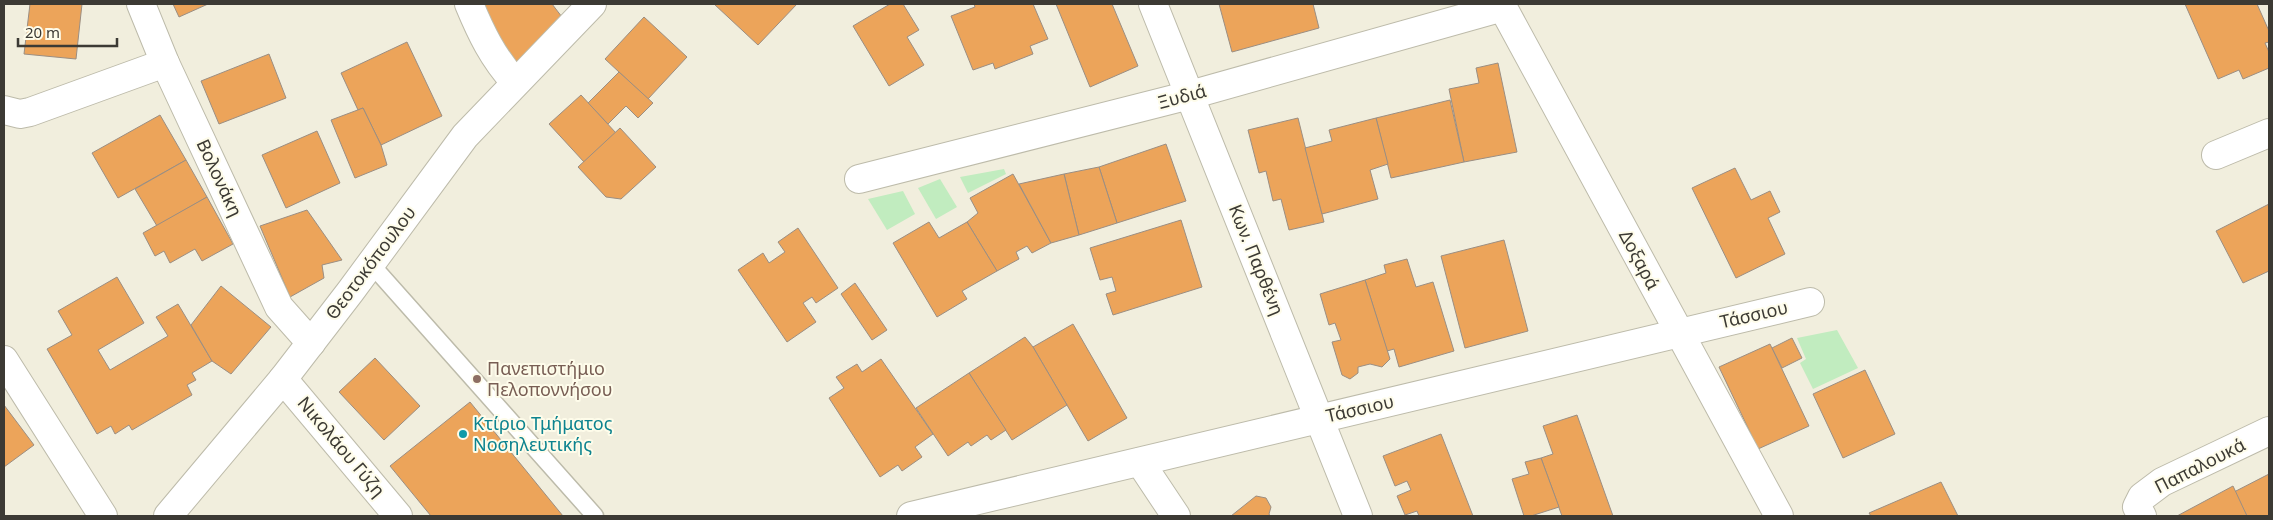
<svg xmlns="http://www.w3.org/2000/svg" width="2273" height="520" viewBox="0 0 2273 520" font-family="'Noto Sans',sans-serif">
<rect width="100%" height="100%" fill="#f1eedd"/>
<g fill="#c1ecbf">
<polygon points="1004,169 1006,174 968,193 960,177"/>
<polygon points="940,179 957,207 936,219 918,188"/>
<polygon points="903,191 915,214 887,230 868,199"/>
<polygon points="1837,330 1858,368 1813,389 1800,363 1806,359 1797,338"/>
</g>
<g fill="#eca45a" stroke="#9b8e82">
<polygon points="30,4 82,4 76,59 24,54"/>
<polygon points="173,4 208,4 179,17"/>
<polygon points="476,4 552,4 562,17 515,64"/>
<polygon points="714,4 797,4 758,45"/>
<polygon points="890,4 903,4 919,30 907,37 924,65 889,86 853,26"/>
<polygon points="974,4 1033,4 1048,39 1030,46 1033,54 995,69 993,63 973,70 951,16 975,7"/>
<polygon points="1056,4 1112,4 1138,66 1090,87"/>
<polygon points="1219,4 1313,4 1319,28 1232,52"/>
<polygon points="2185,4 2257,4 2269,31 2269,42 2265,43 2269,52 2269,68 2243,79 2239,70 2218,79"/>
<polygon points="644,17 687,57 648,99 605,59"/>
<polygon points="407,42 442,116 381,145 363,108 358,110 341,73"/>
<polygon points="269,54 286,98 219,124 201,81"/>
<polygon points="1498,63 1517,152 1464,162 1449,89 1479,83 1476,68"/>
<polygon points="619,72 653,103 638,118 626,106 608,124 588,103"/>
<polygon points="581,95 616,133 584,162 549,124"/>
<polygon points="1450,100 1464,162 1391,178 1376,118"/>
<polygon points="363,108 381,145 387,165 355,178 331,120"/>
<polygon points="160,115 186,160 118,198 92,153"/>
<polygon points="1298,118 1324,222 1289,230 1281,199 1273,201 1266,171 1259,173 1248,130"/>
<polygon points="1376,118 1388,164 1370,170 1378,199 1322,214 1305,148 1332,141 1329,130"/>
<polygon points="620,128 656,167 621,199 606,197 578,167"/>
<polygon points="317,131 340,183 286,208 262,155"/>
<polygon points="1166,144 1186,201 1117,223 1099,167"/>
<polygon points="186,160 207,197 157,226 135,189"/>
<polygon points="1099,167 1117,223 1079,235 1064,174"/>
<polygon points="1735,168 1751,200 1770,191 1780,212 1768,218 1785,254 1736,278 1692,188"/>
<polygon points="1013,174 1051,243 1032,253 1027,246 1016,252 1019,259 997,271 967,222 978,213 970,198"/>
<polygon points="1064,174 1079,235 1051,243 1019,184"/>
<polygon points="207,197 233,244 202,261 195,249 170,263 164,251 155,256 143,233"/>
<polygon points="2269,204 2269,271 2243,283 2216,231"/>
<polygon points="307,210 342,260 322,265 324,278 290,297 260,226"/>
<polygon points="1181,220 1202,287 1113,315 1106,294 1116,291 1112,277 1100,280 1090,248"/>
<polygon points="929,222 939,238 967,222 997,271 962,291 967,299 937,317 893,243"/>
<polygon points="798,228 838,288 816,303 812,297 803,303 816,322 787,342 738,270 763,253 769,263 785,252 778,242"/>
<polygon points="1504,240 1528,331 1465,348 1441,256"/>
<polygon points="1407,259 1416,287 1433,282 1454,351 1399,367 1394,349 1387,351 1365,280 1386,273 1384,265"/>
<polygon points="117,277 144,323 98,350 110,370 168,336 156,317 178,304 212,361 192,373 196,380 187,385 192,395 132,430 129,425 115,434 111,426 97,434 47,349 72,335 58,311"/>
<polygon points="1365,280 1390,359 1382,367 1370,364 1358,367 1358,373 1350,379 1342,375 1332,342 1341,340 1335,323 1329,325 1320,294"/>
<polygon points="855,283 887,330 872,340 841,294"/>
<polygon points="221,286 271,327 231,374 212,361 191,325"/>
<polygon points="1073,324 1127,418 1088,441 1033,347"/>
<polygon points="1025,337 1033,347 1067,405 1012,440 969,373"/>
<polygon points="1792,338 1802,358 1782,368 1772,348"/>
<polygon points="1770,344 1809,426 1758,449 1719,367"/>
<polygon points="375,358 420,406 384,440 339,392"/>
<polygon points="881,359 933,434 915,447 922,457 902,471 898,465 880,477 829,398 844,388 836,377 857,364 862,372"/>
<polygon points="1865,370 1895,434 1843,458 1813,394"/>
<polygon points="969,373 1006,430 991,440 987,435 971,446 968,442 948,456 916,408"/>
<polygon points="470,402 563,516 431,516 390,466"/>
<polygon points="4,405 34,445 4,467"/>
<polygon points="1577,415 1613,516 1562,516 1541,458 1553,454 1543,426"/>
<polygon points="1441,434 1473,516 1419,516 1417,511 1405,515 1397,496 1411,490 1407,481 1395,486 1383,456"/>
<polygon points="1541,458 1559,507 1531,516 1524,516 1512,479 1529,474 1525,462"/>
<polygon points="2269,474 2269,516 2247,516 2234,492"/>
<polygon points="1941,482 1958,516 1871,516 1869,513"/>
<polygon points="2233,486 2247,516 2177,516"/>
<polygon points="1256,496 1266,498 1271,507 1269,514 1270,516 1231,516"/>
</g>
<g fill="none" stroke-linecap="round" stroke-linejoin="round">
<g stroke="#bdbbaa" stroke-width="19">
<polyline id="service" points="371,264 595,516"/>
</g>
<g stroke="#bdbbaa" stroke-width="30">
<g id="minor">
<polyline points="141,4 165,63 279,307 311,343"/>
<path d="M469,4C481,33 493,58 515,82"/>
<polyline points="1153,4 1358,516"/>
<polyline points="1501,4 1779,516"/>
<polyline points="4,110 20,114 30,112 165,63"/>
<polyline points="2216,155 2269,133"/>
<polyline points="859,179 1190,95 1503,7"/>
<polyline points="4,360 103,516"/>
<polyline points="283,379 398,516"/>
<polyline points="1140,462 1176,516"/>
<polyline points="911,516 1810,302"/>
<polyline points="2142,516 2137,507 2142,497 2162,482 2269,431"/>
</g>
</g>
<g stroke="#bdbbaa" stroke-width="30">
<polyline id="tertiary" points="168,516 283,379 350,292 465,136 592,4"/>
</g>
<use href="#service" stroke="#fff" stroke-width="16"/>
<use href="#minor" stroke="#fff" stroke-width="28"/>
<use href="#tertiary" stroke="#fff" stroke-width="28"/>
</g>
<circle fill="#8d6e63" stroke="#fefcea" stroke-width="2" cx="477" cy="379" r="5"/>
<circle fill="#0f9aa8" stroke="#fefcea" stroke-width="2" cx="463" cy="434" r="5"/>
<g text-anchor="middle" stroke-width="4" stroke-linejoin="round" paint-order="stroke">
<g font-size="18" fill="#3c3a34" stroke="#fefcea">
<text transform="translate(1182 97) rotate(-15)" y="6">Ξυδιά</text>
<text transform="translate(219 178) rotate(65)" y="6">Βολονάκη</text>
<text transform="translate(1256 260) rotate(68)" y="6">Κων. Παρθένη</text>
<text transform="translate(1639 260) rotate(62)" y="6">Δοξαρά</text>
<text transform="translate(371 263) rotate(-53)" y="6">Θεοτοκόπουλου</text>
<text transform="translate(1754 315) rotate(-13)" y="6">Τάσσιου</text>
<text transform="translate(1360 409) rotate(-13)" y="6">Τάσσιου</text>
<text transform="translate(341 447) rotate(50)" y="6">Νικολάου Γύζη</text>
<text transform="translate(2200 466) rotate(-27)" y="6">Παπαλουκά</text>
</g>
<g font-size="18" fill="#785e54" stroke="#fefcea" text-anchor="start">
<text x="487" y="375">Πανεπιστήμιο<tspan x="487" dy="21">Πελοποννήσου</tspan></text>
</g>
<g font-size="18" fill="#0d838f" stroke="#fefcea" text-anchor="start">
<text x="473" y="430">Κτίριο Τμήματος<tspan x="473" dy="21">Νοσηλευτικής</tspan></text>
</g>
</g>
<rect width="2273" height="520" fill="none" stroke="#3c3a34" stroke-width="10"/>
<path d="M18 38v8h99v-8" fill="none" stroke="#3c3a34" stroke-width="2.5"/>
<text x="25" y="38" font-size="15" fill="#3c3a34" stroke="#fefcea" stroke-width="4" paint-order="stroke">20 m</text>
</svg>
